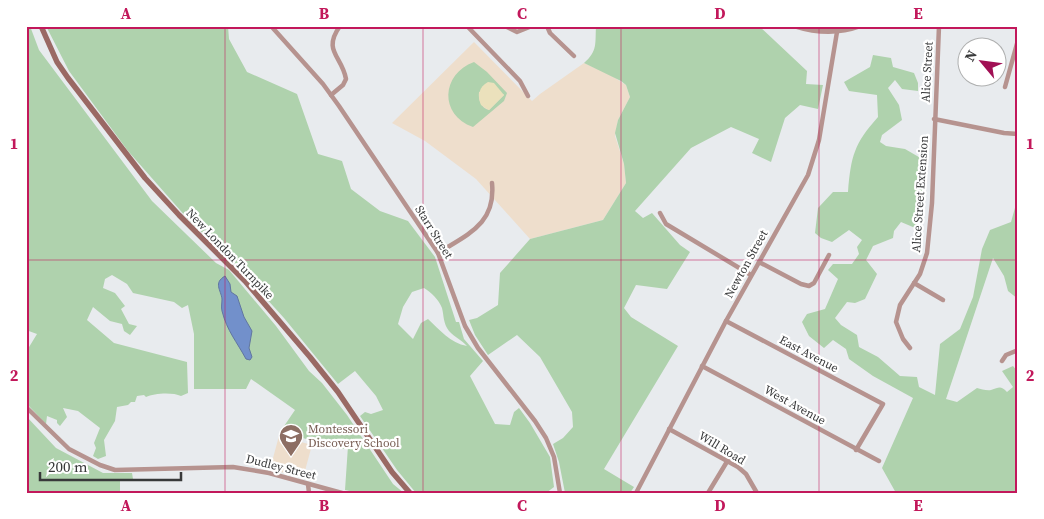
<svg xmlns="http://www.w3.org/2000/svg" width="1044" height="519" viewBox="0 0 1044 519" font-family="'Source Serif 4',serif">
<rect width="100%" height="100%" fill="#e8ebee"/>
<g fill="#eedecc">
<polygon points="474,42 532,101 540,94 584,63 609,74 626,85 630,97 618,120 615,136 624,164 626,183 603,220 530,239 476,179 425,141 392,123"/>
<polygon points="279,436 312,445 303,478 270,469"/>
</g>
<g fill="#afd2ad" fill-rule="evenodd">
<path d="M26,26H30L39,50L152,201L216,263L229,270L276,326L309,371L322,383L347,415L393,484L404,493H358L345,490L348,446L344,449L280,432L295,410L251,379L246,389H194V334L188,305L182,308L174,302L133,293L127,284L112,275L105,279L103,288L115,293L125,306L121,309L129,324L137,326L130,335L124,331L122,324L110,321L93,307L87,320L114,343L187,362L188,393L181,396C173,392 154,393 146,397L144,395L137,396L135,402H131L128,405L117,407L115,421L104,440L106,456L98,459L93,456L96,448L94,443L100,428L78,411L63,408L67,417L60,426L57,423V420L47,416L46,424L26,403V352L37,334L26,330Z"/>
<path d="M46,26H228L229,39L247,72L297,94L318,154L342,161L351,189L380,211L408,221L435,257L456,322H459L464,339L483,361L470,376L495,424L510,425L514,412L519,408L530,423L550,457L554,487L546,493H416L397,470L360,416L365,412L371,414L383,410L376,396L355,371L338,384L284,318L233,262L187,218L128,151L69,71ZM424,288C431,292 439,300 442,308C444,316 443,323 449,331C454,337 462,340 467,346C450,343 440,330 428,319L421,323L413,339L398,324L403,307L412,292Z"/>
<path d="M596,26H759L807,71L806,84L823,85L818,109L800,105L785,118L771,162L752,153L759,139L731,127L691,148L635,211L643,218L652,213L680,245L690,252L667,289L636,285L624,308L631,317L678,346L604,469L634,487L630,493H565L559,462L553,444L563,438L573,427L572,412L540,357L517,335L488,355L475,335L469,320L477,318L498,305L500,273L530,239L603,220L626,183L624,164L615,133L618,120L630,97L626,85L621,81L584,63C598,51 595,43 596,26Z"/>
<path d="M873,55L891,58L893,67L914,73L918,83V91L902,89L895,80L888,88L899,105L902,120L882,135L880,142L886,146L905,149L924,160L920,230L901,222L894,231L893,238L873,246L866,260L877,274L865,299L855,303L847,302L835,318L841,325L857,335L859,347L878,357L900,376L917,377L919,387L935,395L940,344L960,329L973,297L982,249L990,230L1011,222L1018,197V299L1008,291L1004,276L993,258L946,399L957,402L977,388C981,389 987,391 991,390C999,388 1000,385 1007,392L1013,387L1002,371L1013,366L1018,372V493H896L882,468L913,398L873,376L849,359L846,349L833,340L824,348L809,336L802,322L807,314L825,309L838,279L828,270L833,264H852L859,254L857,247L862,240L849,230L832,242L821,238L815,233L818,208L833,192H848C851,156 854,144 878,117L877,95L849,91L844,82L870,67Z"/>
<path d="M474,62L487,72L507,93L504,101L473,127C439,115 441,74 474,62ZM479,92L503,94L504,95L489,110C481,108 478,100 479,92Z"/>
<polygon points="26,416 56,448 103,473 132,473 133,479 120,479 120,493 26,493"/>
</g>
<path fill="#ebe1bc" d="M488,82L494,83L504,95L489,110L481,105C477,95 479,87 488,82Z"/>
<path fill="#7290cb" stroke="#6176a0" d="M225,276L230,284L231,292L237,296L244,317L252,331L249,348L252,357L250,360L246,359C237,342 227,331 222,311C221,307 222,303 222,299C221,290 213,283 225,276Z"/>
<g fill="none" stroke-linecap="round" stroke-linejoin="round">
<g stroke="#b6938f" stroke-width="4.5">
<polyline points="271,26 323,84 339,106 438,253 465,326 478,348 535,421 546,438 554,457 560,493"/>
<polyline points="467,26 520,81 528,96"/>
<polyline points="505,26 517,32 532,26"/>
<polyline points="547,26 550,33 574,56"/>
<polyline points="1005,87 1018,40"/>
<path d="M331,95L343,85L346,79C342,56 322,51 340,26"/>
<polyline points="934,119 1004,133 1018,134"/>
<polyline points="660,213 666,224 751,275"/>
<path d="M438,253C468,234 496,224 492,183"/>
<polyline points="759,262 801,284 809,286 814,283 829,255"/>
<polyline points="914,283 943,300"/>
<polyline points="726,321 883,404 856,450"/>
<polyline points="910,348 903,339 896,322 900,305 920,274 927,253 932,203 939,26"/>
<polyline points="1002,361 1006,355 1018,350"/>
<polyline points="702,366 879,461"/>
<polyline points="26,407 69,449 100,465 115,470 233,467 269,473 342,493"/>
<polyline points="669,429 738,467 746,474 757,493"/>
<polyline points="308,484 309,493"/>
<polyline points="636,493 726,321 808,175 819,140 837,32"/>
<polyline points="708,493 728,460"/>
</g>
<path stroke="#b6938f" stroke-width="5" d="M795,26C817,33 838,34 860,26"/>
<polyline stroke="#9a6964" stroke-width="5.5" points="41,26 57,62 68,78 145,178 179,215 245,281 310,357 338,392 392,472 410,493"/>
</g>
<path fill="none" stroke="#c2185b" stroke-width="1" stroke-opacity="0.55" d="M225,26V493M423,26V493M621,26V493M819,26V493M26,260H1018"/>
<defs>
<g id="school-pin" transform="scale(1.25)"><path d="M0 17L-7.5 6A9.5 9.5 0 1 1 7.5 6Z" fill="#8d6e63" stroke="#fff"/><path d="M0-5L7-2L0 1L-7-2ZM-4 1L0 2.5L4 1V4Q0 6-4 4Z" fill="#fff"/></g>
</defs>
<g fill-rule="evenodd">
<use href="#school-pin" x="291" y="436"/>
</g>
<g text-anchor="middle" stroke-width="4.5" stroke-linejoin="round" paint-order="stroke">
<g font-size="12" fill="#38393a" stroke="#fff">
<text transform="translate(927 72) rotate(-87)" y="4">Alice Street</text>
<text transform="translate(920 194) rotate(-86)" y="4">Alice Street Extension</text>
<text transform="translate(434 232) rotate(58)" y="4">Starr Street</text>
<text transform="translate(230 254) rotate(46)" y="4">New London Turnpike</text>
<text transform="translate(746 264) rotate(-61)" y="4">Newton Street</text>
<text transform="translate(809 354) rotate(28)" y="4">East Avenue</text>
<text transform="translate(795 405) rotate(29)" y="4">West Avenue</text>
<text transform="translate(722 448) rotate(31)" y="4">Will Road</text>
<text transform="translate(281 467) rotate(14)" y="4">Dudley Street</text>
</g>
<g font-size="12" fill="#785e54" stroke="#fff" text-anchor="start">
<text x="308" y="433">Montessori<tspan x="308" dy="14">Discovery School</tspan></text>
</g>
</g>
<rect width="1044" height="519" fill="none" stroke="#ffffff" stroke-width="55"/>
<g transform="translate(982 62) rotate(299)"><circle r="24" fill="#ffffff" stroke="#afb0b0"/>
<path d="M0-4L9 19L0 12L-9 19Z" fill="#a10f54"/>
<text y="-8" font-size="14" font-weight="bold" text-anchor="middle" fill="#38393a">N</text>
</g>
<path d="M40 472v8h141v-8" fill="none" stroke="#38393a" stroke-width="2.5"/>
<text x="48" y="472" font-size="15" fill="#38393a" stroke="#ffffff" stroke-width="4" paint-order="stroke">200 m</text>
<rect x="28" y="28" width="988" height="464" fill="none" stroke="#c2185b" stroke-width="2"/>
<g font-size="16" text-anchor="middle" font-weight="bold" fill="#c2185b">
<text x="126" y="19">A</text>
<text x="324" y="19">B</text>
<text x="522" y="19">C</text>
<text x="720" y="19">D</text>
<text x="918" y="19">E</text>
<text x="14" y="149">1</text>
<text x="1030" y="149">1</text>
<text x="14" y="381">2</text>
<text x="1030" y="381">2</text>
<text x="126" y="511">A</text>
<text x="324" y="511">B</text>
<text x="522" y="511">C</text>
<text x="720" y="511">D</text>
<text x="918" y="511">E</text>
</g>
</svg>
